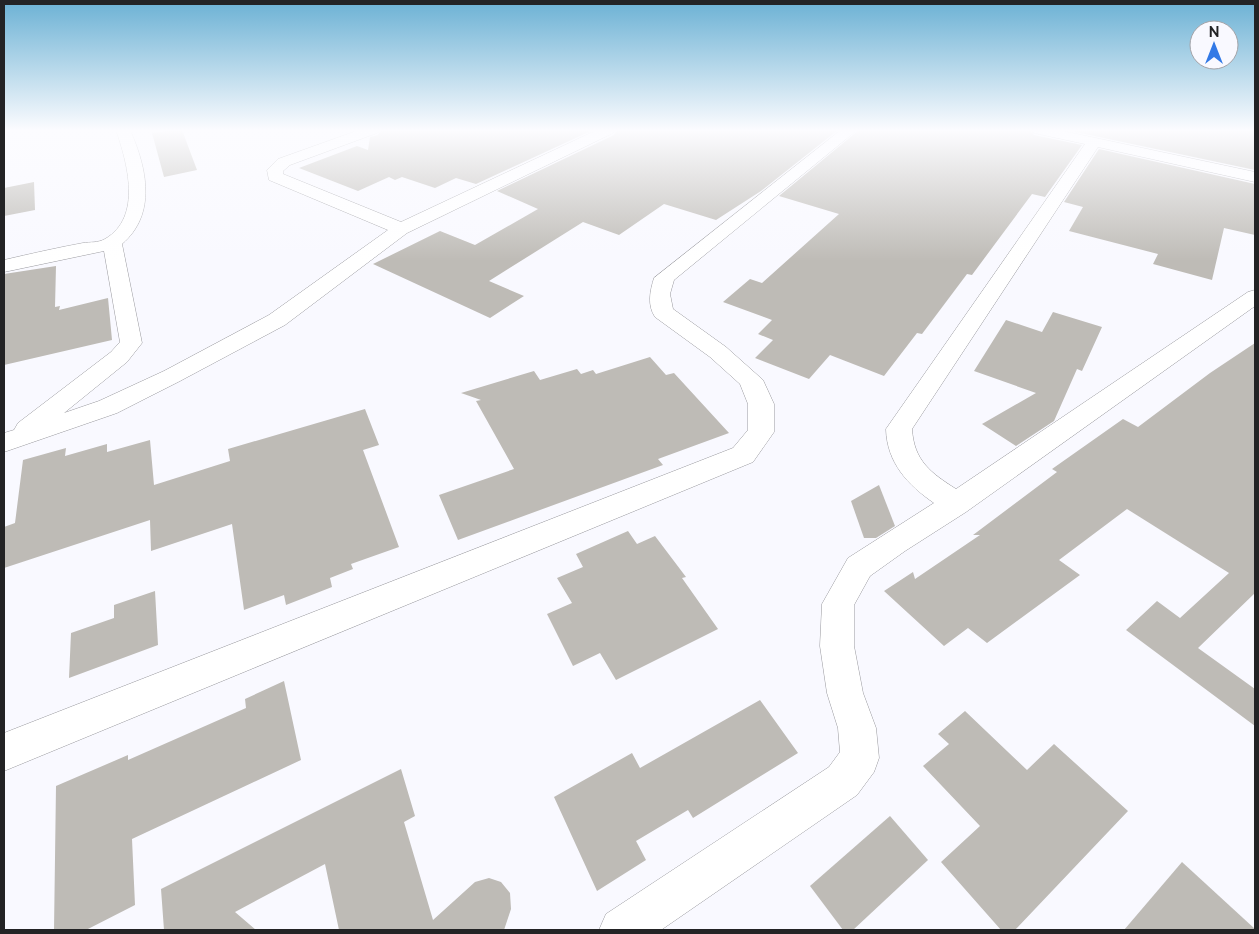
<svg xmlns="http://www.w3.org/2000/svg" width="1259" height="934" viewBox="0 0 1259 934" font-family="Raleway,sans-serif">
<rect width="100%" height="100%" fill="#f9f9ff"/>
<g fill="#bebbb6">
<polygon points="173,130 182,130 197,170 164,177 152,133"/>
<polygon points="381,130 593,130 476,184 456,178 435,188 402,177 395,180 389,177 358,191 299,168 357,146 368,150 370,137 378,135"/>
<polygon points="617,130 838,130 761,191 716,220 664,204 619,235 583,222 489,281 524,296 490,318 373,264 440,231 475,245 538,209 497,191 614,135"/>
<polygon points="859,130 1030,130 1034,135 1082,145 1045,197 1032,194 972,275 967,274 922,334 917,333 884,376 830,355 809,379 755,358 773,340 758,334 772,320 723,302 750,279 762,283 839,214 779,196"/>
<polygon points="1066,130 1255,130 1255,170"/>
<polygon points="1099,149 1255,184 1255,235 1224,228 1212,280 1153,264 1158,254 1069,231 1083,207 1064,202"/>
<polygon points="34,182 35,210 4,216 4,188"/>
<polygon points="56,266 55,307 60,306 59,310 108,298 112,340 4,365 4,274"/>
<polygon points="1053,312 1102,327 1082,371 1077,369 1054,421 1016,446 982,424 1036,393 974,371 1006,320 1042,332"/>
<polygon points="1255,343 1255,593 1198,648 1255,689 1255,726 1126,630 1157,601 1180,618 1229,573 1127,509 1059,560 1080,575 987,643 968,628 944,646 884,591 913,572 915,579 980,535 973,535 1057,472 1052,469 1123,419 1138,427 1210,373"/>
<polygon points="650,357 666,375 674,373 729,433 658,459 663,465 458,540 439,495 514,469 476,401 481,400 461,393 534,371 540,380 577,369 581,374 593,370 596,374"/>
<polygon points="365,409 379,445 363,450 399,547 351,564 353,569 330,578 332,587 286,605 284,595 244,610 232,524 151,551 150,520 4,568 4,527 15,523 23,460 66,448 65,456 107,444 107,452 150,440 154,485 230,461 228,449"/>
<polygon points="879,485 895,526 876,538 864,538 851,501"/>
<polygon points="628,531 637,544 655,536 686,577 682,578 718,629 616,680 600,653 573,666 547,614 572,603 557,578 583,567 576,554"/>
<polygon points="155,591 158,645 69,678 71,633 114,618 114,605"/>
<polygon points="284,681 301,760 132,839 135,905 86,930 54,930 56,786 128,755 128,760 246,708 245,699"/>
<polygon points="760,700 798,753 693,818 688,810 636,841 646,860 597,891 554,797 632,753 640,768"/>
<polygon points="965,711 1027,770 1054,744 1128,811 1015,930 1001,930 941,862 980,826 923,766 949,744 938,734"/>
<polygon points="401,769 415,816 404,822 433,920 475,882 489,878 501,882 510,893 511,909 504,930 339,930 325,864 235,912 256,930 164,930 161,889"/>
<polygon points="890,816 928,860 853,930 843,930 810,886"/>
<polygon points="1182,862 1255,929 1255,930 1124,930"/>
</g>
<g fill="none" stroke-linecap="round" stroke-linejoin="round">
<g stroke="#99999e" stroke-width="1">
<g id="minor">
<path d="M116,130H130C147,168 157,214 122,244L142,343L127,362L64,413L99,401L164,371L269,315L388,230L269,180L267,170L278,159L359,130H379L377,133L290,165L283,171V174L401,222L597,130H615L613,133L407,233L285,325L180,381L117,413L4,452V433L14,430L18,423L111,352L120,342L104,251L4,272V260C30,254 56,248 83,243C90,242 98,243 105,239C143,217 127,162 116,130Z"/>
<path d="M841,130H857L674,280L670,294L673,309L726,347L763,380L774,404V432L753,462L4,771V733L733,448L748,430V404L740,384L710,357L655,317C647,305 650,291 654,278Z"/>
<path d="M1032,130H1058L1255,172V182L1098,147L912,429C914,461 931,473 956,489L1248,292L1255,290V306L966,512L905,551L870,576L854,605V646L863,693L876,728L879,758L874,772L857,795L661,930H599L606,914L829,767L840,752L838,728L827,693L820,646L822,604L848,558L934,503C908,485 887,463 886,429L1085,144L1034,133Z"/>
</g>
</g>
<use href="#minor" fill="#fff" fill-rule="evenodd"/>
</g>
<linearGradient id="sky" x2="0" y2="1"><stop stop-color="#6bb1d4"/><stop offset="0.5" stop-color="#fcfcff"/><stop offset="1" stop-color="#fcfcff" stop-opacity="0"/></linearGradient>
<rect width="1259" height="261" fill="url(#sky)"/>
<rect width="1259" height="934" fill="none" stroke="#232325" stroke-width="10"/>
<g transform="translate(1214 45)"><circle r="24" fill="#f9f9ff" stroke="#a3a3a8"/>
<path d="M0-4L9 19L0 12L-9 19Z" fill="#3279e6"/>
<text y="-8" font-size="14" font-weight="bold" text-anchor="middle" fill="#232325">N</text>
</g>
</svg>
